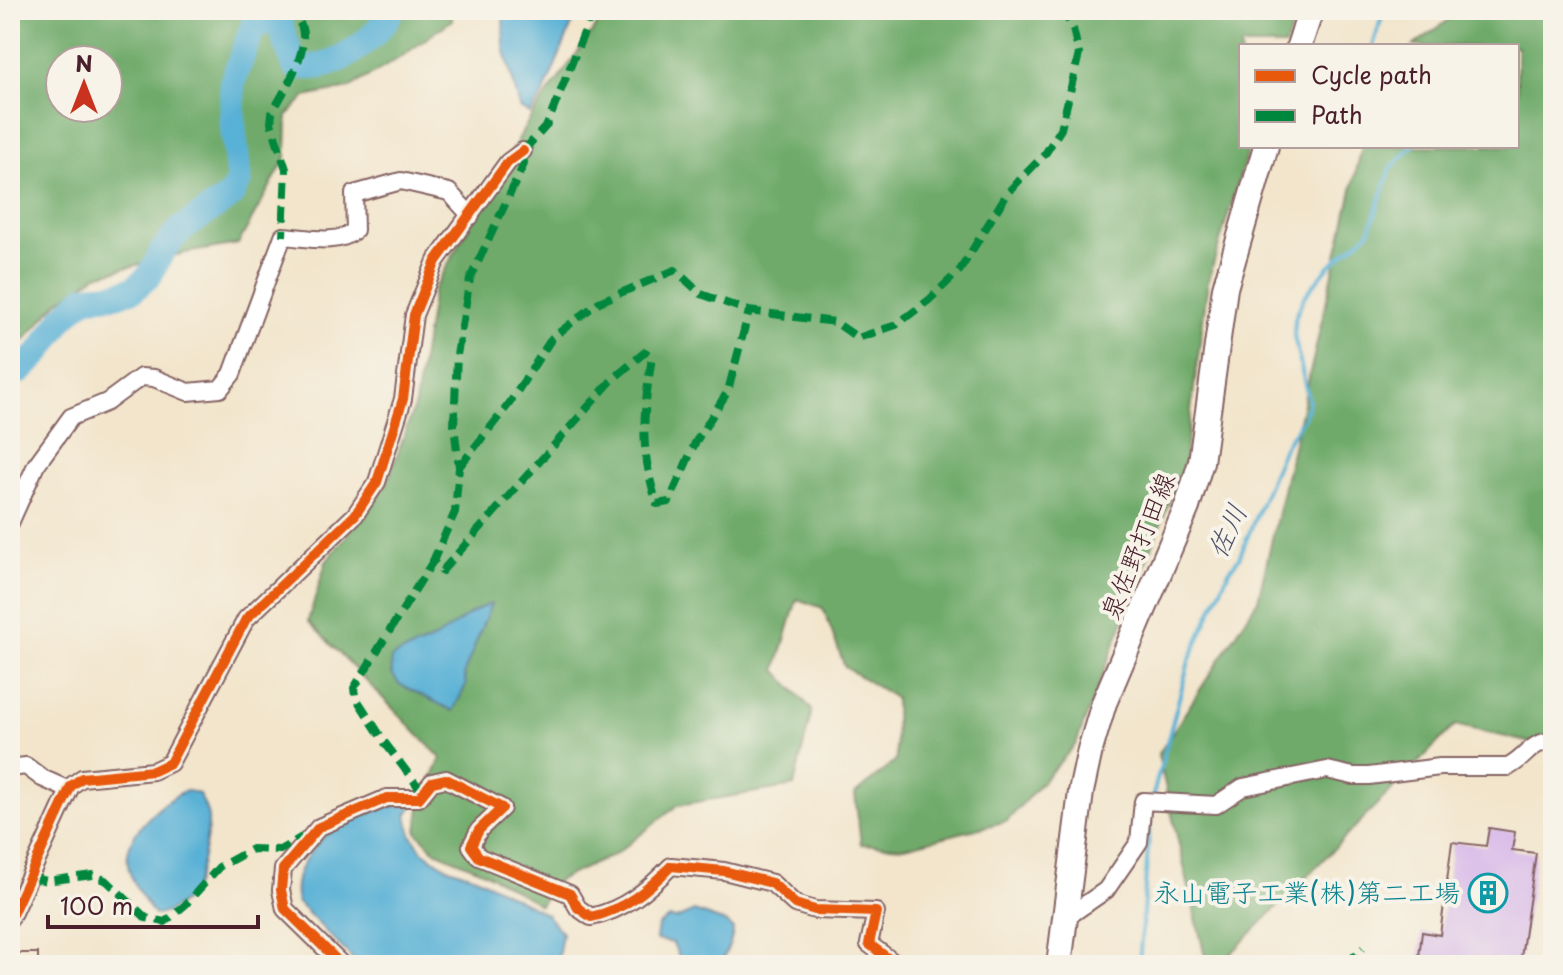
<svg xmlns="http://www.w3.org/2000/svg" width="1563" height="975" viewBox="0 0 1563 975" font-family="'Playpen Sans','Klee One',sans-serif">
<rect width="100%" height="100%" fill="#f7f3e8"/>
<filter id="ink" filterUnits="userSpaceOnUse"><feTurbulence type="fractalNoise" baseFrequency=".0125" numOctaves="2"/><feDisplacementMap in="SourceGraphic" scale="16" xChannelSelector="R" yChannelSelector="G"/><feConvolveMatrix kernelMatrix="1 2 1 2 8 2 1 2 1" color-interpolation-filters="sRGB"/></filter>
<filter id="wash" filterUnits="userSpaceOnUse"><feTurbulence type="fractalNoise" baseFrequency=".006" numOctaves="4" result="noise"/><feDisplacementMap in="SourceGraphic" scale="32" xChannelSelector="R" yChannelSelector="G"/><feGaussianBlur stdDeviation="1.8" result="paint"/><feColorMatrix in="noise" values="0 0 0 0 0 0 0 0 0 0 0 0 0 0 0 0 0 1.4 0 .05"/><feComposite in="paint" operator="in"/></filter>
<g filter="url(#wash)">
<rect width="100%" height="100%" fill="#f2e5cc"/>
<g fill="#70aa6a" stroke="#5d644a" stroke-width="2" fill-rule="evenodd">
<path d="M10,10H452V20L401,57L349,88L305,97L287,116L286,158L238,244L185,253L97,275L58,302L22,343L10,342ZM60,60H108V108H60Z"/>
<polygon points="608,10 1299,10 1285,46 1241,46 1241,146 1249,146 1208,281 1184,464 1076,744 1007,821 905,847 861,844 855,794 896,761 895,698 845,667 823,608 797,599 776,670 812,710 794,786 678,805 616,854 558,880 540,905 484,872 435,851 417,832 420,808 441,758 308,621 326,562 387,484 415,404 433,291 529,120"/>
<polygon points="1462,10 1553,10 1553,748 1455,725 1220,965 1207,965 1158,755 1258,600 1362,146 1517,146 1517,46 1413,46"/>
</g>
<g fill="#58b1d6" stroke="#516880" stroke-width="2">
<polygon points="503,10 578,10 543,95 530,114 520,108 504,47"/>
<path d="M491,604L464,673L466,685L453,711L399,684L392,674L391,658C404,650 418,647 432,640C452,629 470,610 491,604Z"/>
<path d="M186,790L199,794C203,802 207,809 208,818C209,832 199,883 191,893C183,903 167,915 154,915C145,901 131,883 128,865C123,833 162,803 186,790Z"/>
<path d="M390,806H413L407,815L411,834L422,851L446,867L476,877L546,914L562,933L557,965H359L297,902C290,875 310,848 331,831C343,820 374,812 390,806Z"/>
<path d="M694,911L725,922L733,929C733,943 724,951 722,965H676L679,957L673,943L656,940L658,925L669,918L676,919Z"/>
</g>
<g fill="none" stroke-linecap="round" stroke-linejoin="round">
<g stroke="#58b1d6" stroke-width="4">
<polyline points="1373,46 1384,10"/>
<polyline points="1152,799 1189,661 1229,571 1239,558 1284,447 1304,417 1309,402 1294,336 1295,318 1304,297 1329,266 1369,232 1391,168 1413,146"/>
<polyline points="1139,965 1151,808"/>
</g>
<path stroke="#58b1d6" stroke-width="26" d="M10,371H21L39,353L63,318L85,297L115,295L134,289L150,275L163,250L181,229L230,197L239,181L233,127L232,83L254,24L266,22L279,23L295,66C303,67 313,68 321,66C347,61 380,33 392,10"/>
</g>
<g id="blocks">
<g fill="#d1ade9">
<polygon points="1489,828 1515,832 1512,850 1536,853 1520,965 1418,965 1422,932 1440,935 1452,842 1486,846"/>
<rect x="10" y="953" width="28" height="12"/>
</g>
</g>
</g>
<g filter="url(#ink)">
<use href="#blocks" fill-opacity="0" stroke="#856463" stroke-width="2"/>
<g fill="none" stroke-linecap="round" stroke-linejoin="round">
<g stroke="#856463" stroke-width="20">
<g id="street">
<path d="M10,523L36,465L71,417L107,402L141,377L154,378L188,392L220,389L232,374L283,236C304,237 339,246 355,230L354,194L401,181L449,192L471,216"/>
<polyline points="10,768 26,766 42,778 69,790"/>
<path d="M1067,917L1106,890L1139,842L1143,801L1216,805L1243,787L1327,770L1353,776H1369L1440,767H1508C1528,757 1529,742 1553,741"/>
<polyline points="10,919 71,786 82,778 153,771 170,763 246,619 355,515 377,482 403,399 414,315 436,261 508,162 523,151"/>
<path d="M342,965L285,909L281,890L283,869L319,827L387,798H419L432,782L446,779L502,808L479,830L471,846L479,857L570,894L578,908L591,917C624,910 648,890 671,866L724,871L772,883L795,904L815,910L876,912L869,944L893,962L892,965"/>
</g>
</g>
<g stroke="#856463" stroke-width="28">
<g id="primary">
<polyline points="1299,46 1311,10"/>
<polyline points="1059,965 1081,792 1090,750 1104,703 1187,507 1201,462 1225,288 1266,146"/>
</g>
</g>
<use href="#street" stroke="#fff" stroke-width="16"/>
<use href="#primary" stroke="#fff" stroke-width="24"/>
<g stroke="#00873e" stroke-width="8" stroke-dasharray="16 8" stroke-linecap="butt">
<path d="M280,10C285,12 294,15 297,19C317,42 283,92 272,113L271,123L286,169L283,236"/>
<path d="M593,10L547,125L523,151L524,164L470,279L457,355L454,426L459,467L455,512L433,561L442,571L612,380L645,352L652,357C643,416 639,446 657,504L669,502L695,443L728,391L749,311"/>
<polyline points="459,467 509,404 552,338 599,302 675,270 701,294 749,311 835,322 858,338 896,325 929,300 960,270 1008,192 1045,154 1061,129 1079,54 1073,29 1063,10"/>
<polyline points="423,793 385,743 355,696 354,688 433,561"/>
<polyline points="30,877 47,881 93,875 107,881 146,918 165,922 185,905 219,867 252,849 280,850 302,837"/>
<polyline points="1345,965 1363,948"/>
</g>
<g stroke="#f7f3e8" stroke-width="15">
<g id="cycleway">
<polyline points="10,919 71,786 82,778 153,771 170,763 246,619 355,515 377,482 403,399 414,315 436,261 508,162 523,151"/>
<path d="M342,965L285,909L281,890L283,869L319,827L387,798H419L432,782L446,779L502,808L479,830L471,846L479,857L570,894L578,908L591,917C624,910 648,890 671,866L724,871L772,883L795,904L815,910L876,912L869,944L893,962L892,965"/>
</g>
</g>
<use href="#cycleway" stroke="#e8590c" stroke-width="10"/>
</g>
</g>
<defs>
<g id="building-ring" transform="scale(2)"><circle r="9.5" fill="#f7f3e8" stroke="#0f9aa8" stroke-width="1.5"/><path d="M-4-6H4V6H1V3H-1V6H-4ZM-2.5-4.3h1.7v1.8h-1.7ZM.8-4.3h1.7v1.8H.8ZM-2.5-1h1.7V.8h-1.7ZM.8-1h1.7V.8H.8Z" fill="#0f9aa8"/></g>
</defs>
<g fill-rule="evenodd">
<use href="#building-ring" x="1488" y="893"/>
</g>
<g text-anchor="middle" stroke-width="8" stroke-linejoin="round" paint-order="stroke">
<g font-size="26" fill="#4a1f2b" stroke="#f7f3e8">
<text transform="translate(1138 546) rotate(-68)" y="9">泉佐野打田線</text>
</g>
<g font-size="26" fill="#0d838f" stroke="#f7f3e8" text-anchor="end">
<text x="1460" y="902">永山電子工業(株)第二工場</text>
</g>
<g font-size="28" font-style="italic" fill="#4f5267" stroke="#f7f3e8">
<text transform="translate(1227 531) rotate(-65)" y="10">佐川</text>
</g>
</g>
<rect width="1563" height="975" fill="none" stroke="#f7f3e8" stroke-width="40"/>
<rect x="1239" y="44" width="280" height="104" fill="#f7f3e8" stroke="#b29e9c" stroke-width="2"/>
<rect x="1255" y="70" width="40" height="12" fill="#e8590c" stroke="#b29e9c" stroke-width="2"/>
<text x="1311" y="84" font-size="24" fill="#4a1f2b">Cycle path</text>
<rect x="1255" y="110" width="40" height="12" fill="#00873e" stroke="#b29e9c" stroke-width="2"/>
<text x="1311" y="124" font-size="24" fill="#4a1f2b">Path</text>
<g transform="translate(84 84)"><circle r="38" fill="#f7f3e8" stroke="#b29e9c" stroke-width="2"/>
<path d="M0-6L14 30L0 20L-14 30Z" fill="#c8321e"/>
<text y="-12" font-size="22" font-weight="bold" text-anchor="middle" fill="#4a1f2b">N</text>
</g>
<path d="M48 915v12h210v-12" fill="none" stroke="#4a1f2b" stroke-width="4"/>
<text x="60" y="915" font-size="24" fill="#4a1f2b" stroke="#f7f3e8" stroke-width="6" paint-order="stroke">100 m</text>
</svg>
